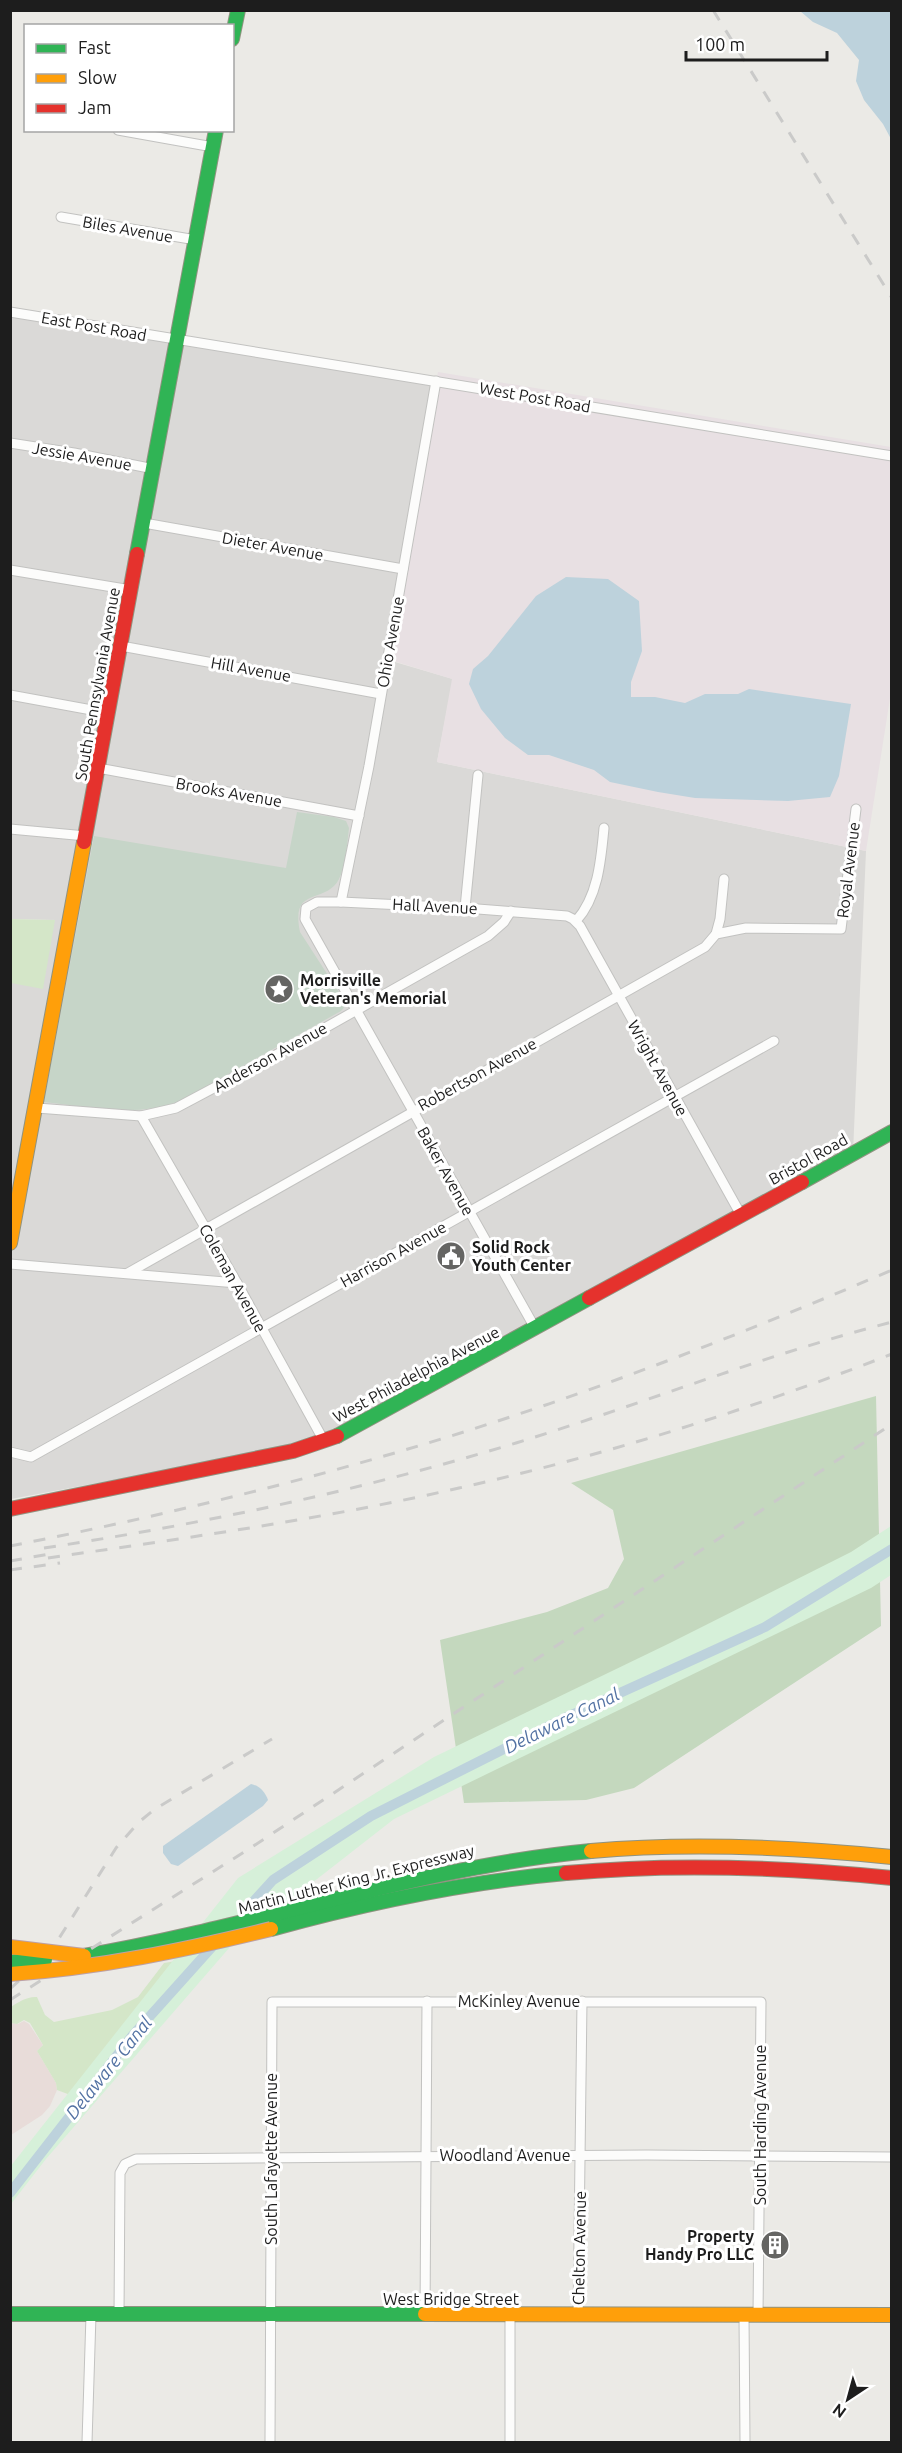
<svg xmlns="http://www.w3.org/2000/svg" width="902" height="2453" viewBox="0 0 902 2453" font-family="Ubuntu,sans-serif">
<rect width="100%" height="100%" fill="#ebeae6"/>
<polygon fill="#dad9d7" points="10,311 436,381 388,660 453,679 437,762 866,851 853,1153 324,1441 11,1499 11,982 55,920 11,919"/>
<polygon fill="#e8dcd9" points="24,2021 29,2024 43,2045 37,2051 56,2083 57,2090 50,2106 42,2115 11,2135 11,2023 18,2024"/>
<polygon fill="#e8e0e3" points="438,372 891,447 891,692 866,851 437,762 452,679 387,659"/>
<g fill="#d4e6c8">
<polygon points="11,919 55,920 43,989 11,983"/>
<path d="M176,1961L81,2099L57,2090L56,2083L37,2051L43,2045L30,2023L24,2020L17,2024L11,2023V2007C18,2002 28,1996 37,1997L45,2015L54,2022L112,2010L138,1997L164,1963Z"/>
</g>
<polygon fill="#c4d8be" points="876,1396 881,1626 634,1788 586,1800 464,1803 440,1640 547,1612 608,1588 624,1559 613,1510 571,1483"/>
<path fill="#c6d5c8" d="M297,812L334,817L346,821L349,828C347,844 346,865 339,879C326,905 290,885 300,932L344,1000L345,1006L341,1011L180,1101C136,1118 91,1107 44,1102L94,836L286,868Z"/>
<polygon fill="#d6f0d9" points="891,1526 891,1575 871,1588 394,1819 230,1947 46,2159 11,2204 10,2167 238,1878 434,1757 670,1643 851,1552"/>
<g fill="#bdd2dc">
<polygon points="800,11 891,11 891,139 883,124 864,100 856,81 859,60 837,33 813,22"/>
<polygon points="566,577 608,579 639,601 642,651 631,682 631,697 655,697 685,703 705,694 738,694 749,689 851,704 839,776 830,797 788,801 695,798 658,792 610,782 594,770 549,755 528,755 505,738 481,709 469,684 473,669 488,656 536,596"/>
<path d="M251,1784C260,1786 265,1792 268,1800L263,1806L178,1866L171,1864L163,1853V1846Z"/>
</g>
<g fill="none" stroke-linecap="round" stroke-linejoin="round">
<g stroke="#bdd2dc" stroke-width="10">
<polyline points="245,1911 273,1880 371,1816 567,1717 765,1627 892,1549"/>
<polyline points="10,2193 133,2035 212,1947"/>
</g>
<g stroke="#c2c2c0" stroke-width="11">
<g id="street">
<polyline points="118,130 213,147"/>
<polyline points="61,217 196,240"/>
<polyline points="10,312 892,456"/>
<polyline points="10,443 74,453 154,469"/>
<polyline points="144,523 403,569"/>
<polyline points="10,570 131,590"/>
<polyline points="121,646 381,694"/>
<polyline points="10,695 108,713"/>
<polyline points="98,768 359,816"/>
<polyline points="10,829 86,836"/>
<polyline points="341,902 369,766 436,381"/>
<polyline points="465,908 478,775"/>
<path d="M576,921C598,897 601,860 604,828"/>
<polyline points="716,934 720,919 724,879"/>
<polyline points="37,1108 141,1116 176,1108 300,1042 488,936 504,922 511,911"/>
<polyline points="141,1116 237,1283 324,1441"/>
<polyline points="10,1264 237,1283"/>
<polyline points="128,1273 705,947 716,934 746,928 841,929 856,809"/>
<polyline points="535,1328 305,919 306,908 317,902 341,902 465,908 567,916 573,919 580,926 741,1215"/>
<polyline points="10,1452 31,1457 774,1041"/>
<polyline points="119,2315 120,2173 125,2164 136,2159 647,2155 892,2157"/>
<polyline points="425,2316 427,2001"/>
<polyline points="578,2316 582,2001"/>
<polyline points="744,2316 745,2442"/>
<polyline points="87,2442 91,2315"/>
<polyline points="270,2442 272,2002 761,2002 758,2316"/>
<polyline points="510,2442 510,2316"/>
</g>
</g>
<g stroke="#909380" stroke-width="16">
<g id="fast">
<polyline points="232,39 238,10"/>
<polyline points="137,554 216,130"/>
<polyline points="802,1182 892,1132"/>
<polyline points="337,1436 589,1298"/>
<path d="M271,1929C369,1902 465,1882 566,1873"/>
<path d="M84,1956C255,1927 418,1867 591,1851"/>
<polyline points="10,2314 425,2314"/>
</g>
</g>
<g stroke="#909380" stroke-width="16">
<g id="slow">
<polyline points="10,1243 84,842"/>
<path d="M591,1851C692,1842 792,1847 892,1857"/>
<polyline points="425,2314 892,2315"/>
</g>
</g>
<g stroke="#909380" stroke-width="16">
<g id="jam">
<polyline points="84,842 137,554"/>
<polyline points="589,1298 802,1182"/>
<polyline points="10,1509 293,1451 337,1436"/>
<path d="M566,1873C675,1863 783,1867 892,1878"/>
</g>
</g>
<use href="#street" stroke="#fcfcfb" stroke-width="9"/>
<use href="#fast" stroke="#30b455" stroke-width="14"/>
<use href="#slow" stroke="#ff9f0a" stroke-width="14"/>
<use href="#jam" stroke="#e5322d" stroke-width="14"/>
<g stroke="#cacac9" stroke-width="3" stroke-dasharray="12 12" stroke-linecap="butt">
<polyline points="713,10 892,298"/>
<path d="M10,1546C219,1505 425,1451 624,1377C714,1344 803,1308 892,1270"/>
<path d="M44,1548C204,1524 362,1490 516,1443C642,1404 764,1355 892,1322"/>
<path d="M48,1558C186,1538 324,1519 459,1488C607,1455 751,1409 892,1354"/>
<polyline points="10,1561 55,1553"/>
<polyline points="10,1570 60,1563"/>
<polyline points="10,1989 51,1951 116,1848 139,1822 155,1809 272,1739"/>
<polyline points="10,2000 252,1847 892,1424"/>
</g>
<g stroke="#bda0a5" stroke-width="16" stroke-linecap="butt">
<polyline id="fast-bridge" points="10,1962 45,1960"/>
</g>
<g stroke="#bda0a5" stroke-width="16" stroke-linecap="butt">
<g id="slow-bridge">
<polyline points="10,1947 84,1956"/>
<path d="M10,1974C99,1968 185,1950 271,1929"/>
</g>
</g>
<use href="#fast-bridge" stroke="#30b455" stroke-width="14"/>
<use href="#slow-bridge" stroke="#ff9f0a" stroke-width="14"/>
</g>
<defs>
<g id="sight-disc" transform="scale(1.5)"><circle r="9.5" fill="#656563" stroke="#fff"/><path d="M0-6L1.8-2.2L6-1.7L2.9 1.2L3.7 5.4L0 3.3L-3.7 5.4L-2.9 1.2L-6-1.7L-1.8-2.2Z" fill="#fff"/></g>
<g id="civic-disc" transform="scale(1.5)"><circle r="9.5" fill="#656563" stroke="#fff"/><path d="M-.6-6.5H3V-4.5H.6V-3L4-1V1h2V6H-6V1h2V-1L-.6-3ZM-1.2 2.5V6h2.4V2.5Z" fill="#fff"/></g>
<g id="building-disc" transform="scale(1.5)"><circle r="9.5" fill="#656563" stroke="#fff"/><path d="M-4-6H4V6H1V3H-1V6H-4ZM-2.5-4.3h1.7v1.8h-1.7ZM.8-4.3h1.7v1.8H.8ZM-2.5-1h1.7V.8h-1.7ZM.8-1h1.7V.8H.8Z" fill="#fff"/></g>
</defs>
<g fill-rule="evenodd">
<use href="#sight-disc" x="279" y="989"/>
<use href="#civic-disc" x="451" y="1256"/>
<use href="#building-disc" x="775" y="2245"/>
</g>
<g text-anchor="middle" stroke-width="6" stroke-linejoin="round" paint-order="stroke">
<g font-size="16" fill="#1d1d1d" stroke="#fff">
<text transform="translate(128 229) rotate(10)" y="6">Biles Avenue</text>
<text transform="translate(94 326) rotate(10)" y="6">East Post Road</text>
<text transform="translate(535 397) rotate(10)" y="6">West Post Road</text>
<text transform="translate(82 456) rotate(10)" y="6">Jessie Avenue</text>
<text transform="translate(273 546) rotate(10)" y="6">Dieter Avenue</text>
<text transform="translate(390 642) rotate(-80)" y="6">Ohio Avenue</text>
<text transform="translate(251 669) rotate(10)" y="6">Hill Avenue</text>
<text transform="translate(97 684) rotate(-80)" y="6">South Pennsylvania Avenue</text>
<text transform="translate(229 792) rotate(10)" y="6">Brooks Avenue</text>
<text transform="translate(848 870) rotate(-83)" y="6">Royal Avenue</text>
<text transform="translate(435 906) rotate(3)" y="6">Hall Avenue</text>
<text transform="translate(270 1057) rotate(-29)" y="6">Anderson Avenue</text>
<text transform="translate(658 1068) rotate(61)" y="6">Wright Avenue</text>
<text transform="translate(477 1074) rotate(-29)" y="6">Robertson Avenue</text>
<text transform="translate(808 1159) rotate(-29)" y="6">Bristol Road</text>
<text transform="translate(446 1171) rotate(61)" y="6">Baker Avenue</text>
<text transform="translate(393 1254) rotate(-29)" y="6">Harrison Avenue</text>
<text transform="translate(233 1278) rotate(61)" y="6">Coleman Avenue</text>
<text transform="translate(416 1374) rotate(-28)" y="6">West Philadelphia Avenue</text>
<text transform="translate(356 1879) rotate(-14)" y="6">Martin Luther King Jr. Expressway</text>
<text x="519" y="2007">McKinley Avenue</text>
<text transform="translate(760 2125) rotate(-90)" y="6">South Harding Avenue</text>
<text x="505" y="2161">Woodland Avenue</text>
<text transform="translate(271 2159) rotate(-90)" y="6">South Lafayette Avenue</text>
<text transform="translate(579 2248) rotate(-89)" y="6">Chelton Avenue</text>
<text x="451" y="2305">West Bridge Street</text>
</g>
<g font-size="16" font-weight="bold" fill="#1d1d1d" stroke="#fff" text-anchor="start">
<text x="300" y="986">Morrisville<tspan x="300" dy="18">Veteran's Memorial</tspan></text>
<text x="472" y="1253">Solid Rock<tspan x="472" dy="18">Youth Center</tspan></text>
<text x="754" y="2242" text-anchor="end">Property<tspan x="754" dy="18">Handy Pro LLC</tspan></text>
</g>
<g font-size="18" font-style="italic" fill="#5372a3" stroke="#fff">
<text transform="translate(562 1721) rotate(-26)" y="6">Delaware Canal</text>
<text transform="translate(109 2068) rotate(-51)" y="6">Delaware Canal</text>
</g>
</g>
<rect width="902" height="2453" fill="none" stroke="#1d1d1d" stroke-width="24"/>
<rect x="24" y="24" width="210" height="108" fill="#ffffff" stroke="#a5a5a5" stroke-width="1.5"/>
<rect x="36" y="44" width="30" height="9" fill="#30b455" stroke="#a5a5a5" stroke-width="1.5"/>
<text x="78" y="54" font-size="18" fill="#1d1d1d">Fast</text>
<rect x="36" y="74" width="30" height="9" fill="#ff9f0a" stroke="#a5a5a5" stroke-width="1.5"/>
<text x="78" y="84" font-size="18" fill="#1d1d1d">Slow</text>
<rect x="36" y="104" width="30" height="9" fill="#e5322d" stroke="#a5a5a5" stroke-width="1.5"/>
<text x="78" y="114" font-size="18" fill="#1d1d1d">Jam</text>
<g transform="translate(848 2399) rotate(216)" stroke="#ffffff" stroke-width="4.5" paint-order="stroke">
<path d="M0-4.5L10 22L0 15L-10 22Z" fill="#1d1d1d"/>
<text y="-9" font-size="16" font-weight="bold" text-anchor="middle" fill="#1d1d1d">N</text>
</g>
<path d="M686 51v9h141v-9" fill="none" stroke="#1d1d1d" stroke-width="3"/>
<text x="695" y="51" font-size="18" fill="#1d1d1d" stroke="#ffffff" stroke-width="4.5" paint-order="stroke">100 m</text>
</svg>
